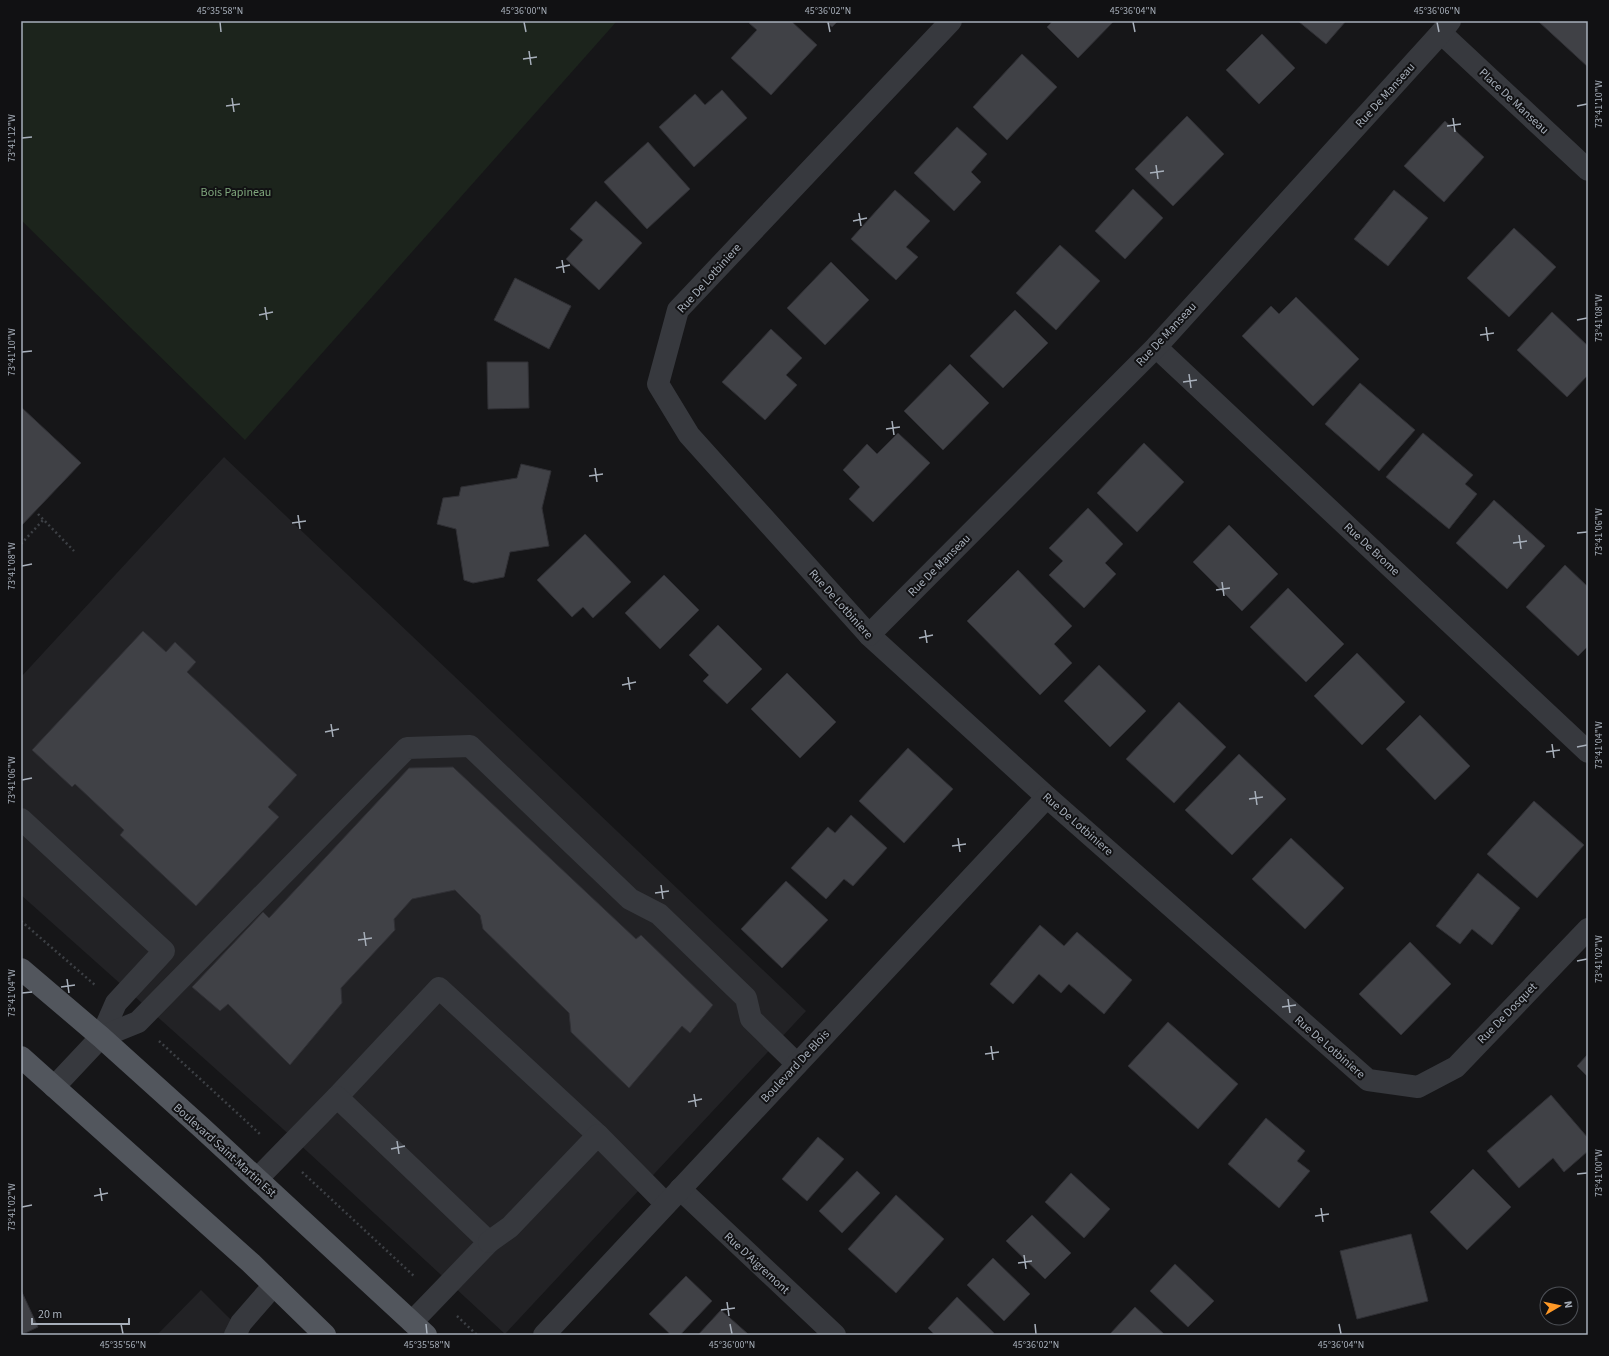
<svg xmlns="http://www.w3.org/2000/svg" width="1609" height="1356" viewBox="0 0 1609 1356" font-family="'Source Sans 3',sans-serif">
<rect width="100%" height="100%" fill="#161618"/>
<g fill="#222225">
<polygon points="224,457 806,1011 505,1334 283,1129 21,895 21,677"/>
<polygon points="201,1290 226,1315 247,1335 157,1335"/>
</g>
<polygon fill="#1c241c" points="21,21 617,21 245,440 21,220"/>
<g fill="#404146" stroke="#303035">
<polygon points="751,21 791,21 817,45 771,95 731,58 757,30 749,23"/>
<polygon points="825,21 838,21 832,27"/>
<polygon points="1053,21 1114,21 1078,58 1047,27"/>
<polygon points="1298,21 1346,21 1326,44"/>
<polygon points="1538,21 1588,21 1588,67"/>
<polygon points="1262,34 1295,68 1259,104 1226,70"/>
<polygon points="1022,54 1057,87 1007,140 973,107"/>
<polygon points="722,90 747,118 694,167 659,127 695,94 705,105"/>
<polygon points="1187,116 1224,154 1173,206 1135,169"/>
<polygon points="1445,121 1484,157 1444,202 1404,166"/>
<polygon points="957,127 987,154 971,172 981,182 954,211 914,173"/>
<polygon points="648,142 690,189 647,229 604,182"/>
<polygon points="1133,189 1163,218 1125,259 1095,231"/>
<polygon points="895,190 930,221 906,247 918,257 896,280 851,239"/>
<polygon points="1394,190 1428,218 1388,266 1354,239"/>
<polygon points="596,201 642,243 599,290 566,259 583,240 570,229"/>
<polygon points="1514,228 1556,267 1509,317 1467,278"/>
<polygon points="1060,245 1100,281 1056,330 1016,293"/>
<polygon points="831,262 869,300 825,345 787,308"/>
<polygon points="515,278 571,306 549,349 494,320"/>
<polygon points="1296,297 1359,359 1313,406 1242,336 1271,306 1279,314"/>
<polygon points="1015,310 1048,343 1003,388 970,356"/>
<polygon points="1552,312 1588,346 1588,375 1567,397 1517,350"/>
<polygon points="771,329 802,358 786,375 797,385 765,420 722,382"/>
<polygon points="487,362 528,362 529,408 488,409"/>
<polygon points="950,364 989,403 943,450 904,411"/>
<polygon points="1360,383 1415,430 1379,471 1325,424"/>
<polygon points="21,407 81,463 21,526"/>
<polygon points="898,433 930,463 873,522 849,499 860,487 843,470 867,444 877,454"/>
<polygon points="1423,433 1473,475 1465,484 1477,494 1449,529 1386,477"/>
<polygon points="1144,443 1184,482 1137,532 1097,493"/>
<polygon points="521,464 551,471 542,508 549,546 510,552 504,577 473,583 464,580 456,529 437,524 443,498 459,496 461,487 517,478"/>
<polygon points="1494,500 1545,546 1507,589 1456,543"/>
<polygon points="1088,508 1123,544 1105,563 1116,574 1084,608 1049,575 1063,561 1049,548"/>
<polygon points="1229,525 1278,574 1242,611 1193,562"/>
<polygon points="585,534 631,582 593,618 583,607 572,617 537,580"/>
<polygon points="1565,565 1588,587 1588,646 1578,656 1526,607"/>
<polygon points="1018,570 1072,626 1054,644 1072,663 1040,695 967,621"/>
<polygon points="664,575 699,610 660,649 625,613"/>
<polygon points="1288,588 1344,644 1306,682 1250,627"/>
<polygon points="718,625 762,669 727,704 703,681 709,675 689,655"/>
<polygon points="143,631 166,652 175,642 196,662 187,672 297,775 268,807 279,817 196,906 120,835 124,830 75,784 72,787 32,750"/>
<polygon points="1357,653 1405,702 1362,745 1314,696"/>
<polygon points="1099,665 1146,711 1110,747 1064,701"/>
<polygon points="787,673 836,722 800,758 751,709"/>
<polygon points="1179,702 1226,747 1174,803 1126,759"/>
<polygon points="1420,715 1470,766 1435,800 1386,749"/>
<polygon points="908,748 953,789 904,843 859,801"/>
<polygon points="1239,754 1286,799 1232,855 1185,810"/>
<polygon points="453,767 636,939 641,935 713,1005 690,1033 682,1026 629,1088 571,1032 569,1013 483,929 480,915 455,890 412,899 394,919 395,930 341,988 342,1003 290,1065 228,1004 220,1011 192,987 263,912 269,918 409,768"/>
<polygon points="1534,801 1584,845 1537,898 1487,854"/>
<polygon points="851,815 887,848 853,886 844,879 826,899 791,868 828,827 835,833"/>
<polygon points="1291,838 1344,888 1305,929 1252,879"/>
<polygon points="1478,873 1520,908 1492,945 1472,929 1460,944 1436,926"/>
<polygon points="786,881 828,920 782,968 741,929"/>
<polygon points="1040,925 1064,946 1077,932 1132,980 1104,1014 1069,984 1061,993 1039,974 1013,1004 990,984"/>
<polygon points="1410,942 1451,984 1401,1035 1359,994"/>
<polygon points="1168,1022 1238,1084 1198,1129 1128,1066"/>
<polygon points="1588,1054 1588,1077 1577,1066"/>
<polygon points="1551,1095 1588,1138 1588,1151 1564,1172 1553,1158 1519,1188 1487,1151"/>
<polygon points="1266,1118 1305,1151 1297,1161 1310,1171 1279,1208 1228,1164"/>
<polygon points="818,1137 844,1159 807,1201 782,1179"/>
<polygon points="1473,1169 1511,1207 1467,1250 1430,1212"/>
<polygon points="857,1171 880,1193 842,1233 819,1211"/>
<polygon points="1071,1173 1110,1209 1084,1238 1045,1202"/>
<polygon points="896,1195 944,1239 896,1293 848,1249"/>
<polygon points="1032,1215 1071,1253 1045,1279 1006,1241"/>
<polygon points="1411,1234 1428,1301 1357,1319 1340,1251"/>
<polygon points="993,1258 1030,1294 1004,1321 967,1285"/>
<polygon points="1175,1264 1214,1301 1188,1327 1150,1291"/>
<polygon points="686,1276 712,1301 680,1335 671,1335 649,1314"/>
<polygon points="21,1290 38,1327 21,1335"/>
<polygon points="957,1297 994,1333 993,1335 935,1335 928,1328"/>
<polygon points="1135,1307 1165,1335 1112,1335 1110,1334"/>
<polygon points="721,1310 748,1334 747,1335 698,1335"/>
</g>
<g fill="none" stroke-linecap="round" stroke-linejoin="round">
<g stroke="#3d4045" stroke-width="2.5" stroke-dasharray="2 3" stroke-linecap="butt">
<polyline points="38,514 74,551"/>
<polyline points="21,544 44,519"/>
<polyline points="21,921 95,985"/>
<polyline points="159,1041 261,1135"/>
<polyline points="302,1172 415,1277"/>
<polyline points="457,1316 477,1335"/>
</g>
<g stroke="#37393e" stroke-width="22">
<polyline points="951,21 678,310 658,384 689,435 869,635 1047,797 1368,1080 1418,1087 1456,1067 1588,929"/>
<polyline points="1441,33 1588,170"/>
<polyline points="1156,347 1588,752"/>
<polyline points="869,635 1156,347 1441,33 1450,21"/>
<polyline points="21,819 164,951 116,1003 101,1037 54,1087"/>
<polyline points="101,1037 138,1022 407,748 470,746 630,899 659,914 746,998 751,1019 797,1064"/>
<polyline points="337,1097 439,988 598,1135"/>
<polyline points="257,1179 337,1097 489,1242 412,1322"/>
<polyline points="680,1189 835,1335"/>
<polyline points="489,1242 510,1227 598,1135 666,1204"/>
<polyline points="235,1335 241,1323 274,1285"/>
<polyline points="544,1335 1047,797"/>
</g>
<g stroke="#52565d" stroke-width="22">
<polyline points="21,969 101,1037 202,1128 426,1335"/>
<polyline points="21,1057 251,1263 325,1335"/>
</g>
</g>
<path fill="none" stroke="#a7afba" stroke-width="1.5" d="M220,22L221,32M524,22L526,32M828,22L830,32M1133,22L1135,32M1437,22L1439,32M529,51L531,65M523,59L537,57M232,98L234,112M226,106L240,104M1577,106L1587,104M1453,118L1455,132M1447,126L1461,124M22,138L32,137M1156,165L1158,179M1150,173L1164,171M859,213L861,226M853,221L867,218M562,260L564,273M556,268L570,265M265,307L267,320M259,315L273,312M1577,320L1587,318M1486,327L1488,341M1480,335L1494,333M22,352L32,351M1189,374L1191,388M1183,382L1197,380M892,421L894,435M886,429L900,427M595,468L597,482M589,476L603,474M298,515L300,529M292,523L306,521M1577,533L1587,532M1519,535L1521,549M1513,543L1527,541M22,566L32,564M1222,582L1224,596M1216,590L1230,588M925,630L927,643M919,638L933,635M628,677L630,690M622,685L636,682M331,724L333,737M325,732L339,729M1552,744L1554,758M1577,747L1587,745M1546,752L1560,750M22,780L32,778M1255,791L1257,805M1249,799L1263,797M958,838L960,852M952,846L966,844M661,885L663,899M655,893L669,891M364,932L366,946M358,940L372,938M1577,961L1587,959M67,979L69,993M61,987L75,985M22,993L32,992M1288,999L1290,1013M1282,1007L1296,1005M991,1046L993,1060M985,1054L999,1052M694,1094L696,1107M688,1102L702,1099M397,1141L399,1154M391,1149L405,1146M1577,1174L1587,1173M100,1188L102,1201M94,1196L108,1193M22,1207L32,1205M1321,1208L1323,1222M1315,1216L1329,1214M1024,1255L1026,1269M1018,1263L1032,1261M727,1302L729,1316M721,1310L735,1308M121,1324L123,1334M426,1324L427,1334M730,1324L732,1334M1035,1324L1036,1334M1339,1324L1341,1334"/>
<g text-anchor="middle" stroke-width="4" stroke-linejoin="round" paint-order="stroke">
<g font-size="12" fill="#a7afba" stroke="#111113">
<text transform="translate(1385 95) rotate(-48)" y="4">Rue De Manseau</text>
<text transform="translate(1514 101) rotate(43)" y="4">Place De Manseau</text>
<text transform="translate(709 278) rotate(-48)" y="4">Rue De Lotbiniere</text>
<text transform="translate(1166 334) rotate(-47)" y="4">Rue De Manseau</text>
<text transform="translate(1372 549) rotate(43)" y="4">Rue De Brome</text>
<text transform="translate(939 565) rotate(-45)" y="4">Rue De Manseau</text>
<text transform="translate(841 604) rotate(48)" y="4">Rue De Lotbiniere</text>
<text transform="translate(1078 824) rotate(41)" y="4">Rue De Lotbiniere</text>
<text transform="translate(1507 1013) rotate(-46)" y="4">Rue De Dosquet</text>
<text transform="translate(1330 1047) rotate(41)" y="4">Rue De Lotbiniere</text>
<text transform="translate(795 1066) rotate(-47)" y="4">Boulevard De Blois</text>
<text transform="translate(225 1150) rotate(42)" y="4">Boulevard Saint-Martin Est</text>
<text transform="translate(757 1263) rotate(43)" y="4">Rue D'Aigremont</text>
</g>
<g font-size="12" fill="#7fa67c" stroke="#111113">
<text x="236" y="196">Bois Papineau</text>
</g>
</g>
<rect width="1609" height="1356" fill="none" stroke="#111113" stroke-width="44"/>
<g transform="translate(1559 1306) rotate(81)"><circle r="19" fill="#111113" stroke="#4d5056"/>
<path d="M0-3L7 15L0 10L-7 15Z" fill="#ff9927"/>
<text y="-6" font-size="11" font-weight="bold" text-anchor="middle" fill="#a7afba">N</text>
</g>
<path d="M32 1318v6h97v-6" fill="none" stroke="#a7afba" stroke-width="2"/>
<text x="38" y="1318" font-size="12" fill="#a7afba" stroke="#111113" stroke-width="3" paint-order="stroke">20 m</text>
<rect x="22" y="22" width="1565" height="1312" fill="none" stroke="#a7afba" stroke-width="1.5"/>
<g font-size="10" text-anchor="middle" fill="#a7afba">
<text x="220" y="14">45°35'58"N</text>
<text x="524" y="14">45°36'00"N</text>
<text x="828" y="14">45°36'02"N</text>
<text x="1133" y="14">45°36'04"N</text>
<text x="1437" y="14">45°36'06"N</text>
<text transform="translate(1598 104) rotate(-90)" y="4">73°41'10"W</text>
<text transform="translate(11 138) rotate(-90)" y="4">73°41'12"W</text>
<text transform="translate(1598 318) rotate(-90)" y="4">73°41'08"W</text>
<text transform="translate(11 352) rotate(-90)" y="4">73°41'10"W</text>
<text transform="translate(1598 532) rotate(-90)" y="4">73°41'06"W</text>
<text transform="translate(11 566) rotate(-90)" y="4">73°41'08"W</text>
<text transform="translate(1598 745) rotate(-90)" y="4">73°41'04"W</text>
<text transform="translate(11 780) rotate(-90)" y="4">73°41'06"W</text>
<text transform="translate(1598 959) rotate(-90)" y="4">73°41'02"W</text>
<text transform="translate(11 993) rotate(-90)" y="4">73°41'04"W</text>
<text transform="translate(1598 1173) rotate(-90)" y="4">73°41'00"W</text>
<text transform="translate(11 1207) rotate(-90)" y="4">73°41'02"W</text>
<text x="123" y="1348">45°35'56"N</text>
<text x="427" y="1348">45°35'58"N</text>
<text x="732" y="1348">45°36'00"N</text>
<text x="1036" y="1348">45°36'02"N</text>
<text x="1341" y="1348">45°36'04"N</text>
</g>
</svg>
